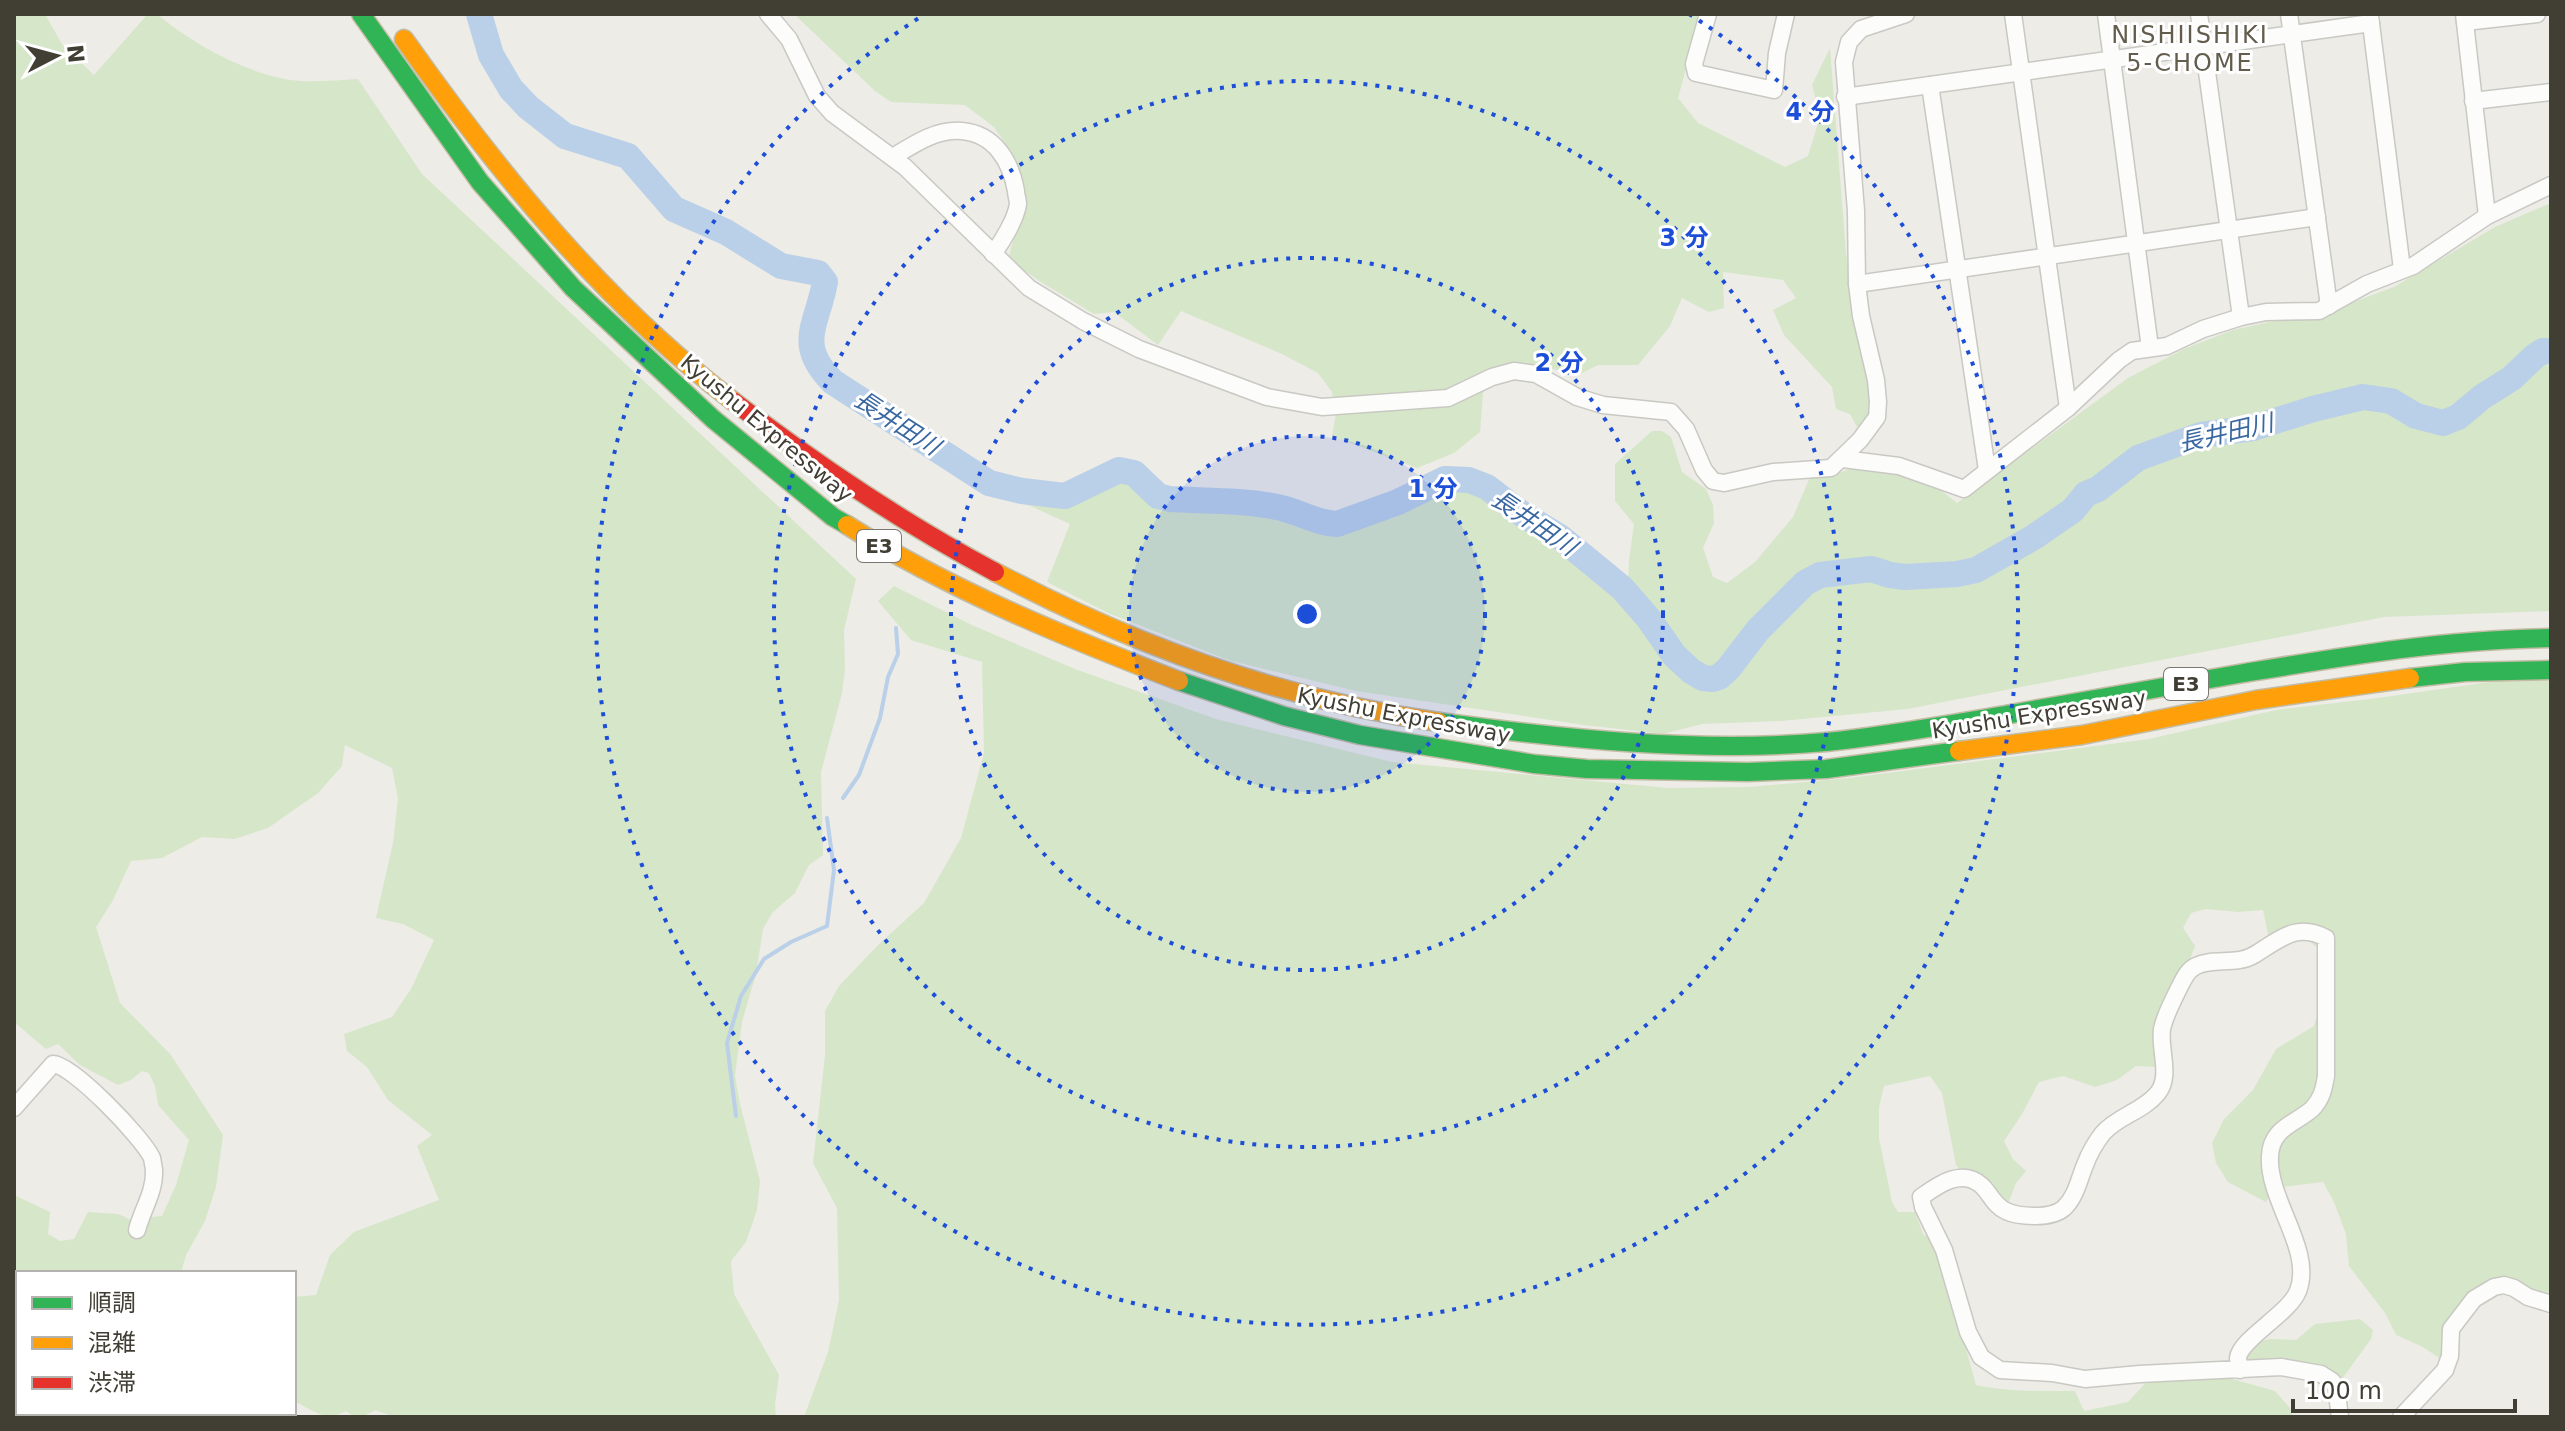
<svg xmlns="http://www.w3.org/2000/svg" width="2565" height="1431" viewBox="0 0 2565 1431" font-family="'DejaVu Sans','Noto Sans JP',sans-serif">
<rect width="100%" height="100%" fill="#edece7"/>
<g fill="#d6e6c9">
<path d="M14,14H45L63,46L94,75L146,16L158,15C195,45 243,72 290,80C312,83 336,80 358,79L422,174L856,579L844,630L845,670L842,693L821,772L823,855L809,865L795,893L772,913L763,929L756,974L742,1022L735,1076L740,1104L760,1181L757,1210L746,1242L731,1261L734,1294L779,1375L775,1404L776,1417H395L375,1410C363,1417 357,1420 346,1411C325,1423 313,1410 294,1401V1297L316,1295L330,1255L354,1232L439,1200L417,1146L432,1135L388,1100L367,1067L347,1051L344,1034L392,1017L411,989L434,940L403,924L376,918L393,843L398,798L392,768L345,745L342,766L318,793L268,828L234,839L202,837L162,858L131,861L112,902L96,927L120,1003L171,1055L223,1135L216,1187L205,1221L186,1255L181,1273H18V1413H108L104,1417H14V1195L50,1212L48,1234L60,1241L74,1239L88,1212L118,1214L129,1219L162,1216L176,1185L189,1140L158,1105L155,1086L149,1073L142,1071L131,1080L118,1085L80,1065L58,1044L46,1049L14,1022Z"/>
<polygon points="794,14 1701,14 1678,98 1698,123 1785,167 1808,156 1820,117 1812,85 1830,48 1846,254 1860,343 1871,378 1870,418 1857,427 1850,414 1836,409 1832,387 1784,335 1773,310 1796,298 1783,280 1723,272 1724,308 1709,312 1682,298 1670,326 1638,365 1598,365 1580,374 1530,365 1497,371 1483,393 1480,432 1454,453 1417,468 1332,436 1336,414 1332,392 1318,373 1282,354 1181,311 1158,345 1114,312 1094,314 1041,282 1008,259 1023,206 1018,175 1011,152 994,127 965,105 891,102 875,91"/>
<polygon points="2551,203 2551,611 2384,617 1907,709 1781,721 1702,724 1663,734 1584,725 1356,691 1231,661 1108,613 1047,582 1070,524 997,491 1051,502 1072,500 1110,477 1122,475 1133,478 1152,499 1169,504 1273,511 1321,528 1341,527 1407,503 1429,489 1462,484 1480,491 1511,511 1560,552 1627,602 1629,560 1634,524 1615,501 1615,464 1652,431 1662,431 1671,437 1682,472 1706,489 1713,505 1714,523 1703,548 1713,577 1727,583 1755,562 1793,517 1810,477 1834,475 1854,467 1874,468 1925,478 1957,503 2128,378 2184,349 2233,330 2343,306 2394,287 2495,227"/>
<path d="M894,586L974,626L1075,669L1216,719L1392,762L1668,788L1750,787L1849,778L2149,739L2276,710L2378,698L2524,677L2551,681V1303L2510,1291L2480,1300L2448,1326L2442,1342L2444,1361L2423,1347L2396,1335L2385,1313L2349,1266L2346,1234L2334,1202L2323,1182L2274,1188L2266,1202L2228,1182L2216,1163L2212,1143L2224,1119L2253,1090L2276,1049L2314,1026L2322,999L2319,949L2305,938L2270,944L2263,910L2238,912L2206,909L2191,913L2183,928L2195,946L2183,977L2157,1067L2136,1066L2117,1080L2095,1087L2063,1076L2039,1082L2022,1114L2004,1141L2013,1159L2026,1171L2016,1183L2006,1209L1972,1184L1956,1165L1942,1093L1930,1076L1884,1086L1879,1107V1138L1892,1202L1898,1212H1915L1923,1234L1936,1241L1976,1385C2008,1392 2042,1391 2075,1391L2084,1411L2128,1402L2153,1375H2218L2275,1391L2290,1408L2293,1417H804L828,1352L839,1300L837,1208L813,1163L825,1055V1011L839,986L877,946L924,903L961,838L984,753L982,662L911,640L878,601Z"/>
<polygon points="2360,1319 2373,1330 2371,1339 2339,1383 2243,1362 2249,1344 2270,1339 2296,1340 2315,1324"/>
<polygon points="204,1413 274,1413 269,1417 201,1417"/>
</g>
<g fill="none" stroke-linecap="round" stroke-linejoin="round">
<g stroke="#bacfe8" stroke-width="4">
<polyline points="843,798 859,775 880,718 888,677 898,654 896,628"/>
<polyline points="736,1116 727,1043 741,996 764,959 791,942 827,926 834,870 827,818"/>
</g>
<path stroke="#bacfe8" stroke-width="26" d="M479,14L491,55L511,89L528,107L565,136L628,156L674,209L726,232L781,266L818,273L825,282C817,326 795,344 833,382L989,483L1022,491L1065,496L1119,470L1134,473L1158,496L1170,499C1206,501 1242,500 1277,507C1298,511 1316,523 1337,524L1398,502L1445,479L1469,480L1487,487L1522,514L1560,537L1622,588L1649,619L1674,655L1691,671L1703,678L1713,679L1719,677L1728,669L1758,630L1805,583L1820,575L1871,569L1890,575L1905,577L1957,574L1976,570L2034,537L2073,510L2086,494L2098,489L2138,458L2201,435L2253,428L2313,409L2363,397L2391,401L2416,416L2443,423L2458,417L2482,397L2512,378L2535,356L2543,351H2551"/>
<g stroke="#c9c8c3" stroke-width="19">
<g id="street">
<polyline points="768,14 789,39 817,96 832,113 905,167 1029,288 1083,321 1139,349 1267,397 1322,407 1448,398 1492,377 1514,371 1536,374 1577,397 1603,405 1671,412 1686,429 1704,470 1713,481 1724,483 1773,472 1831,468 1860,440 1877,417 1878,402 1876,380 1861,316 1857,284 1856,211 1844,62 1849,42 1861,29 1906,14"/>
<polyline points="1708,14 1694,64 1696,73 1774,90 1777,53 1786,14"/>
<polyline points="2013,14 2068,408"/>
<polyline points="2106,14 2150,348"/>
<polyline points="2199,14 2241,317"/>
<polyline points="2289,14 2329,306"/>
<polyline points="2464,14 2487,216"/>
<polyline points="2370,16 2402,269"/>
<polyline points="2465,22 2537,14"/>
<polyline points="1930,85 1987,470"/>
<polyline points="1845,97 2371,23"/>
<polyline points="2473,101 2551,92"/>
<path d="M893,157C914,144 936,129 962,131C995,134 1011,162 1016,191C1016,195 1018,200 1018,204C1016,219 1002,242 993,254"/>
<polyline points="1857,284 2317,217"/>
<polyline points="1843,459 1899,466 1964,489 2068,408 2119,360 2132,351 2167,346 2203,329 2241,317 2266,312 2319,311 2367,284 2413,266 2487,216 2551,185"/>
<path d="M14,1108L53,1064C73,1065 143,1138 152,1158C152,1158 154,1169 154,1170C155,1192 142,1210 137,1230"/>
<path d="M2240,1370C2240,1366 2238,1362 2238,1358C2240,1339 2289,1314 2298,1291C2314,1250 2267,1200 2270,1156C2271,1128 2295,1124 2312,1109C2322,1099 2324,1088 2326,1076V938C2296,922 2279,940 2254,955C2235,966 2214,957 2196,966C2186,971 2183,981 2178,990C2172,1003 2165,1015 2162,1029C2159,1050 2172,1077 2157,1094C2143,1111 2118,1116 2103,1133C2096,1142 2089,1154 2085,1165C2079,1179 2076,1197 2064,1208C2056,1215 2046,1216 2036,1216C2026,1216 2014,1215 2006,1211C1994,1206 1990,1193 1981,1185C1961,1168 1938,1185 1921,1197L1923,1207L1944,1250L1968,1332L1981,1357L2000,1370L2052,1373L2085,1379L2140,1374L2281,1367L2321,1374L2332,1381L2336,1387L2340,1417"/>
<polyline points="2401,1417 2445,1370 2450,1356 2451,1329 2474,1299 2494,1287 2504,1285 2514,1288 2528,1297 2551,1304"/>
</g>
</g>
<g stroke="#c3bca4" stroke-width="21">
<g id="fast">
<polyline points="361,14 480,182 573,288 713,419 833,517 847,525"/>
<polyline points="2410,678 2465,672 2551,670"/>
<polyline points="1179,681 1284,716 1360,735 1534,764 1587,769 1748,772 1826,769 1959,751"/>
<path d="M1439,722C1564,739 1699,753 1826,742C1886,736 1946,725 2005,715C2085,701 2165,687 2244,673C2346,656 2447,639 2551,638"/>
</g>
</g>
<g stroke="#c3bca4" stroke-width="21">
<g id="slow">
<path d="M404,39C498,172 603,302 733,401"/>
<path d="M847,525C950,590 1065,637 1179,681"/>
<path d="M995,572C1133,645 1284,700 1439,722"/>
<polyline points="1959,751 2082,735 2256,700 2410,678"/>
</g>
</g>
<g stroke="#c3bca4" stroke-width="21">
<path id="jam" d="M733,401C817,465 903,523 995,572"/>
</g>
<use href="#street" stroke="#fcfcfb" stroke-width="16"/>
<use href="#fast" stroke="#30b455" stroke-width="18"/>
<use href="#slow" stroke="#ff9f0a" stroke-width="18"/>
<use href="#jam" stroke="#e5322d" stroke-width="18"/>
</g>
<circle cx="1307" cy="614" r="178" fill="#1d4ed8" fill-opacity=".12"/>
<g fill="none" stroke="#1d4ed8" stroke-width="4" stroke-dasharray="4 8">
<circle cx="1307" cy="614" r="178"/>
<circle cx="1307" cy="614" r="356"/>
<circle cx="1307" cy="614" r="533"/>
<path d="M1689 14A711 711 0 1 1 925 14"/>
</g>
<g text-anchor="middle" stroke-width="6" stroke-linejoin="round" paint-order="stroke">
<g fill="#fff" stroke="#7a7871" stroke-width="2">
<rect x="857" y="530" width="44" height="32" rx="6"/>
<rect x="2164" y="668" width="44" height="32" rx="6"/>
</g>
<g font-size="20" font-weight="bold" fill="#413e34">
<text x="879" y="553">E3</text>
<text x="2186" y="691">E3</text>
</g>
<g font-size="22" fill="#413e34" stroke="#fff">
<text transform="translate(767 428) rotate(40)" y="8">Kyushu Expressway</text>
<text transform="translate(2039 714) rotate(-9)" y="8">Kyushu Expressway</text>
<text transform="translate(1404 715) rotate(11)" y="8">Kyushu Expressway</text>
</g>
<g font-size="24" letter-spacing="2" fill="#635d4d" stroke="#fff">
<text x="2190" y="43">NISHIISHIKI<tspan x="2190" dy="28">5-CHOME</tspan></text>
</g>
<g font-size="24" font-style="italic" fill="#3867a2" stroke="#fff">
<text transform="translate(897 423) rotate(33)" y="8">長井田川</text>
<text transform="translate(2226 433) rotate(-13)" y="8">長井田川</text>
<text transform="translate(1534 523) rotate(34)" y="8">長井田川</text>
</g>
</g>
<circle cx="1307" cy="614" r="12" fill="#1d4ed8" stroke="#fff" stroke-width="4"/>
<g font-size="24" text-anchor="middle" font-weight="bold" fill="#1d4ed8" stroke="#fff" stroke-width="6" stroke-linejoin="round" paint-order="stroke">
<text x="1810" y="120">4 分</text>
<text x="1684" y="246">3 分</text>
<text x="1559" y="371">2 分</text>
<text x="1433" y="497">1 分</text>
</g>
<rect width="2565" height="1431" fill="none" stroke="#413e34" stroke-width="32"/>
<rect x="16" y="1271" width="280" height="144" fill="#ffffff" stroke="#b3b2ae" stroke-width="2"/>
<rect x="32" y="1297" width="40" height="12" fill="#30b455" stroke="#b3b2ae" stroke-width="2"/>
<text x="88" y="1311" font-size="24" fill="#413e34">順調</text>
<rect x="32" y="1337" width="40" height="12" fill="#ff9f0a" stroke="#b3b2ae" stroke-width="2"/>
<text x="88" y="1351" font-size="24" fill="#413e34">混雑</text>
<rect x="32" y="1377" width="40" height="12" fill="#e5322d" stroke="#b3b2ae" stroke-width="2"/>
<text x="88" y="1391" font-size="24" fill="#413e34">渋滞</text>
<g transform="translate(56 56) rotate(84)" stroke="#ffffff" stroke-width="6" paint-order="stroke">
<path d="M0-6L14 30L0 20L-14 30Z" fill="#413e34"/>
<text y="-12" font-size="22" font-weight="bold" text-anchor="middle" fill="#413e34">N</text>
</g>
<path d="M2293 1399v12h222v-12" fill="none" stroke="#413e34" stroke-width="4"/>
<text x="2305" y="1399" font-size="24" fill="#413e34" stroke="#ffffff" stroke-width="6" paint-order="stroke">100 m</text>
</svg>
